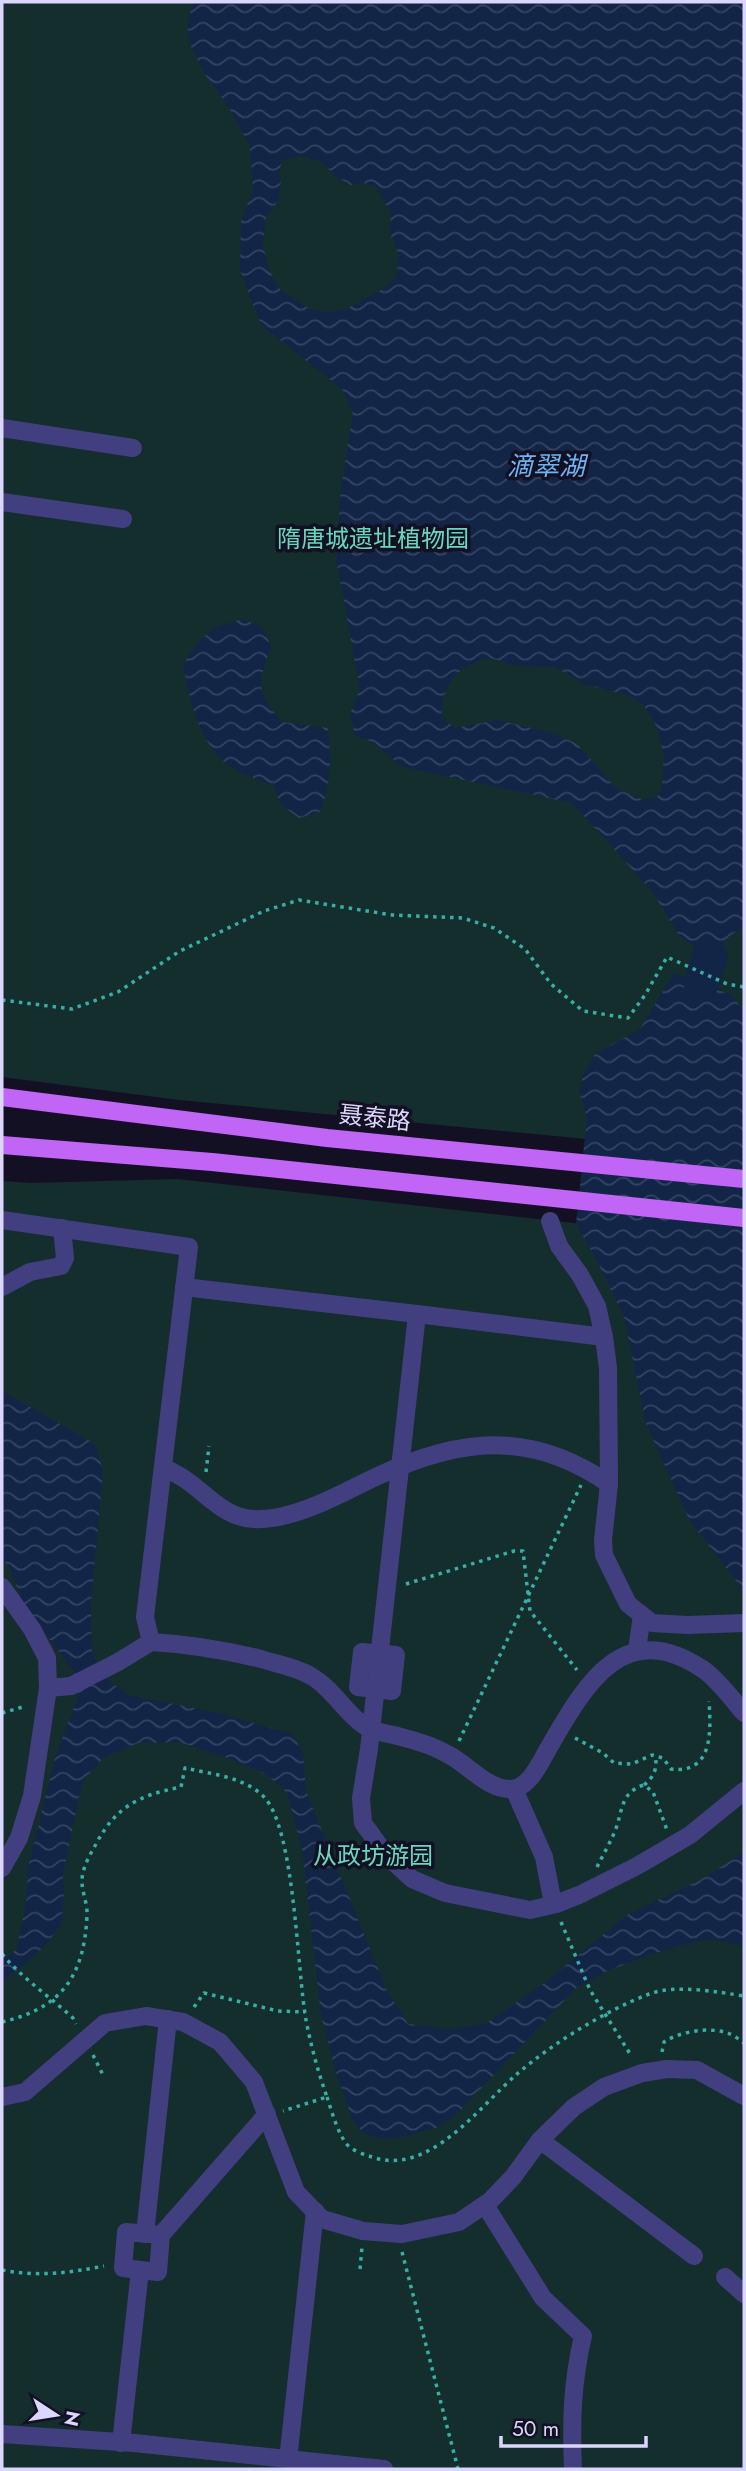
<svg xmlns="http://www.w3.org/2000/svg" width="746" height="2471" viewBox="0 0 746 2471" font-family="Jost,'Noto Sans SC',sans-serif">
<defs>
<pattern id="water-waves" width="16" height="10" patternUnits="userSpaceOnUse" patternTransform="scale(1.75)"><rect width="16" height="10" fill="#122547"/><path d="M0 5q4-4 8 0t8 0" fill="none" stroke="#344462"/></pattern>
</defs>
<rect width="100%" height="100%" fill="#141024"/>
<g fill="#142e2d">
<polygon points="2,2 744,2 744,1154 179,1100 2,1077"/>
<polygon points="177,1179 744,1242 744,2469 2,2469 2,1181 30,1183"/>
</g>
<g fill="url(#water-waves)" fill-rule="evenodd">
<path d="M194,2H744V926L730,936L710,957L680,937L652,891L572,803L403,767L372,742L355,736L350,714L360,689L336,559L341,486L353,414L342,389L261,325L240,270L241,221L253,190L250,146L226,103L204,73L189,42L187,23ZM300,156L321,161L335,176L351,185L364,183L375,186L391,213L390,234L399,255L396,277L383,289L346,309L329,312L310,309L280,289L268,268L263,244L266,217L278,201L281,186L279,174L282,160ZM491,658L516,666L555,667L586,685L624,694L642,703L655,723L664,755L662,785L657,798L641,799L617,789L576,743L548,732L497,720L456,728L442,719C440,685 458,664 491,658Z"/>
<path d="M243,619L263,628L271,647C257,685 256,690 282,722L328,728C331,761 332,780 320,812L299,818L281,805L273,785C258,779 236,773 223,761C198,738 189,697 183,665C201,636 209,627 243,619Z"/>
<polygon points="674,973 732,995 744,1012 744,1591 690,1521 646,1424 624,1317 596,1259 576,1224 587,1117 579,1092 583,1075 595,1054 640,1029"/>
<polygon points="2,1391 95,1444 103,1470 91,1604 92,1653 104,1677 128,1695 219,1713 292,1734 303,1753 306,1791 387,1991 408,2024 449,2029 485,2024 547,1981 627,1915 700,1880 744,1852 744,1946 717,1940 701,1940 652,1954 605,1972 576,1988 455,2116 436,2128 402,2137 381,2139 364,2134 352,2118 335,2069 321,2015 302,1849 287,1793 267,1775 225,1757 180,1742 138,1743 103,1758 82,1782 63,1875 64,1900 61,1925 44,1947 19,1969 2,1981 2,1960 16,1950 26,1904 28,1868 56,1754 78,1697 74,1672 24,1605 9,1567 2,1559"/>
</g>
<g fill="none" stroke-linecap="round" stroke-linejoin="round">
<polyline stroke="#122547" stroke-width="35" points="701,984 710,957"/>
<g stroke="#37afa9" stroke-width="3.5" stroke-dasharray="3.5 5" stroke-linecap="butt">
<polyline points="2,1000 72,1009 118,992 180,951 264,911 299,900 392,915 463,918 494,928 525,949 551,984 583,1011 628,1018 645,995 667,957 727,984 744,987"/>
<polyline points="206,1472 209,1446"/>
<polyline points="406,1584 514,1551 523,1551 530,1611 577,1670"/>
<polyline points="2,1713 26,1706"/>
<path d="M575,1738L603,1753L614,1763L632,1764L652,1755L663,1758L671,1769C713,1774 711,1732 709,1701"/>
<polyline points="459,1741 581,1485"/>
<path d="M644,1785C654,1777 658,1768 655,1755"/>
<path d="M597,1867C603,1855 610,1843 615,1831C623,1811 620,1792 644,1785L653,1792L667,1830"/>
<polyline points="561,1922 590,1990 632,2057"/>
<path d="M2,1954C23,1979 49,1996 73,2018L76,2024"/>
<polyline points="194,2007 204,1993 278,2011 305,2012"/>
<path d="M2,2022C62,2008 84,1976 87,1916C88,1901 79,1888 83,1873C85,1863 91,1853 96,1844C116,1806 140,1795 181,1787L185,1768C211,1774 245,1777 264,1797C295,1829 297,1971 306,2020C311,2046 318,2072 327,2097L283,2111"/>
<path d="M662,2052L664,2042C681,2031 711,2026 730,2034C735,2036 740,2040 744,2043"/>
<polyline points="93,2055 103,2075"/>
<path d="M327,2097C332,2112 336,2128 345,2142C350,2150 363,2154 372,2157C429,2177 479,2107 517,2074C553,2043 605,2011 649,1994C675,1984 718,1992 744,1996"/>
<polyline points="402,2252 458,2469"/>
<polyline points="360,2269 362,2247"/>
<path d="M2,2270C38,2277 69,2273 104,2266"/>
</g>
<g stroke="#423f80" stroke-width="18">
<polyline points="2,428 133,448"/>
<polyline points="2,502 123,519"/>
<polyline points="2,1220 189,1247 145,1617 151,1642 118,1662 71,1686 48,1688"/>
<polyline points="2,1287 30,1272 61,1266 65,1258 62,1228"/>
<polyline points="184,1287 417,1314 369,1749 361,1798 363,1823 387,1856 412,1879 445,1893 530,1910 556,1904 579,1895 637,1866 690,1835 744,1791"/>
<polyline points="417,1314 604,1337 597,1306 580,1275 559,1246 550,1221"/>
<polyline points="604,1337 608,1368 609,1484 603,1540 604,1555 628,1604 652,1623 688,1625 744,1623"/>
<path d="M163,1467C170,1471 179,1475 186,1480C208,1495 225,1518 254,1519C287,1521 330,1500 359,1485C447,1441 523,1424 609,1484"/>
<polyline points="2,1587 32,1629 47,1658 48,1688 32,1796 19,1838 2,1868"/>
<path d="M151,1642C188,1644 224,1650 261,1659C277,1664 296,1667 311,1676C334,1689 347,1717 370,1729C379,1733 392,1734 401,1737C418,1741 436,1747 451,1756C470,1767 488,1789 510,1789C529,1789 540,1763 548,1749C585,1685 623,1615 704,1670C719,1681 732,1699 744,1713"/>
<polyline points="637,1650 642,1615"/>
<polygon points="362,1652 396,1655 392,1691 358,1687"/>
<polyline points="514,1789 544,1857 553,1904"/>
<polyline points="2,2097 25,2092 105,2023 146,2016 183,2022 220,2042 254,2082 296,2192 322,2219 363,2231 402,2234 459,2222 490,2201 513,2177 540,2140 574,2107 604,2087 642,2073 667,2069 697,2070 744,2096"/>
<polyline points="540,2140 694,2256"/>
<path d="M485,2205L543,2298L583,2336C572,2383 571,2421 573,2469"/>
<polyline points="145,2234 168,2019"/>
<polyline points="161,2235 126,2232 123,2268 158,2272 161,2235 267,2114"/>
<polyline points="725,2277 744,2294"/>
<polyline points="2,2434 134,2443 384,2469"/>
<polyline points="121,2443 140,2270"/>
<polyline points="288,2460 315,2211"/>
</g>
<g stroke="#c065f5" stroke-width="18">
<polyline points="2,1097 327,1138 744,1179"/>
<polyline points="2,1145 212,1162 744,1218"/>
</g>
</g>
<g text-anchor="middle" stroke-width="7" stroke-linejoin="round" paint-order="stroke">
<g font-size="24" fill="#67d8bd" stroke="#141024">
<text x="373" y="547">隋唐城遗址植物园</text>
<text x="373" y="1864">从政坊游园</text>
</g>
<g font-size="24" fill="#dbd6fc" stroke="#141024">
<text transform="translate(375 1118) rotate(6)" y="8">聂泰路</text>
</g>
<g font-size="26" font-style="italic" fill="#6bb4f5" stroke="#141024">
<text x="546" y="475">滴翠湖</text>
</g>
</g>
<rect width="746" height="2471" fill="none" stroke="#dbd6fc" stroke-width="7"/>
<g transform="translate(56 2415) rotate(102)" stroke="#141024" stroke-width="5" paint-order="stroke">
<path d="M0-5L12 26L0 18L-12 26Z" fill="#dbd6fc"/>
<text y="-10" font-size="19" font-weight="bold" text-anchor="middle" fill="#dbd6fc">N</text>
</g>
<path d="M501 2436v10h145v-10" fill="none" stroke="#dbd6fc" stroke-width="3.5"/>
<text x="512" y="2436" font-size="21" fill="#dbd6fc" stroke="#141024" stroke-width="5" paint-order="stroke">50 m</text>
</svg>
